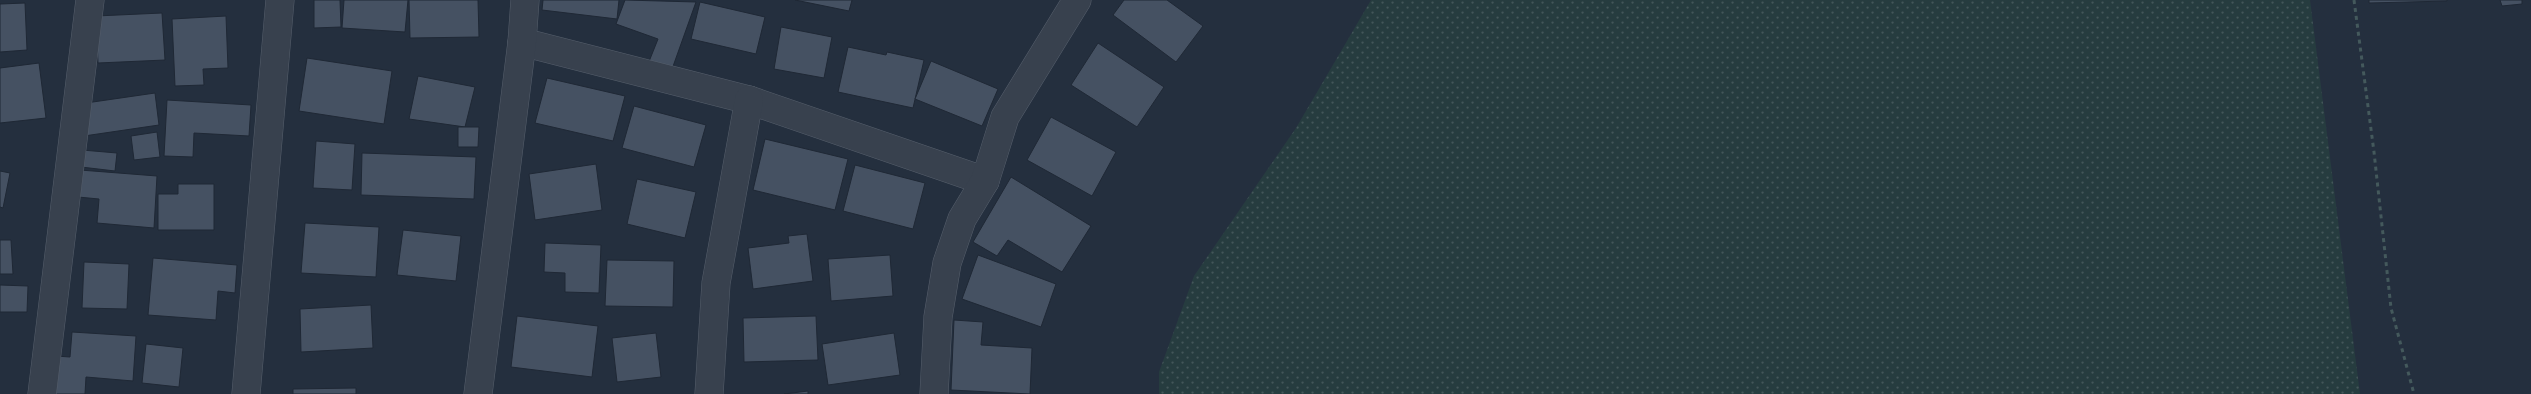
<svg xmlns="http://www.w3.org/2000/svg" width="2531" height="394" viewBox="0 0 2531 394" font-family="Commissioner,sans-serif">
<defs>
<pattern id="grass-dots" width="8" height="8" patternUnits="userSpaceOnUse" patternTransform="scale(1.25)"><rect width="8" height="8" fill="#263c3f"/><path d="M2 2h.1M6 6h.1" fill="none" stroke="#435659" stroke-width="1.8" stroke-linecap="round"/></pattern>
</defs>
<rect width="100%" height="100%" fill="#242f3e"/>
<polygon fill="url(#grass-dots)" points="1371,0 2310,0 2360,394 1159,394 1159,372 1194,276 1296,128"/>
<g fill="#455162" stroke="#1f2835">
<polygon points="314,0 340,0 341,27 314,28"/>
<polygon points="344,0 408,0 405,32 342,28"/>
<polygon points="409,0 478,0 479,37 410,38"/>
<polygon points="543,0 619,0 617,19 542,10"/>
<polygon points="625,0 696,2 671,72 648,64 658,39 616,24"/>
<polygon points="795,0 852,0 849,11"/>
<polygon points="1124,0 1167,0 1203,26 1176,62 1113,15"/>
<polygon points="2369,0 2447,0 2447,1 2369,3"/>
<polygon points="2500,0 2522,0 2522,4 2502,6"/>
<polygon points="700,2 765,17 756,54 691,39"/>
<polygon points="25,3 27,50 0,52 0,4"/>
<polygon points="162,13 165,60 98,63 96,16"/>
<polygon points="226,16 228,68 203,69 204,85 175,86 172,19"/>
<polygon points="781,27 832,37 824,78 774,69"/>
<polygon points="1098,43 1164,87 1137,127 1071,85"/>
<polygon points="848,47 886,55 887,52 924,60 913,108 838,92"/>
<polygon points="307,58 392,71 384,124 299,111"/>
<polygon points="931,61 998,89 982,126 915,99"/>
<polygon points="39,63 46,118 0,123 0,68"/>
<polygon points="418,76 475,87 465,127 409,119"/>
<polygon points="547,78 625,96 613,141 535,123"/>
<polygon points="155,93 159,125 84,136 79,104"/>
<polygon points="167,100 251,105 249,136 194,133 193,157 164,156"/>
<polygon points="634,106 706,125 694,167 622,148"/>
<polygon points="1051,117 1116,152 1092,196 1027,160"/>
<polygon points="458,127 479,127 478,147 458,147"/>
<polygon points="157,132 160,157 134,160 131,136"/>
<polygon points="765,139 848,159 835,210 753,190"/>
<polygon points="316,141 355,144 352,190 313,188"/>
<polygon points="82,150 117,153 115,171 81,167"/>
<polygon points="362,153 476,157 474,199 361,195"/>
<polygon points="596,164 602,210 535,220 529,174"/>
<polygon points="855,165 925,183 913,229 843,211"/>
<polygon points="80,170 157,176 154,228 97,223 99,199 78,197"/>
<polygon points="0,171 10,173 3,208 0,207"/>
<polygon points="1011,177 1091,226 1062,272 1008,240 997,256 973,242"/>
<polygon points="637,179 696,192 685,238 627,224"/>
<polygon points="178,184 214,184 214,230 158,230 158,194 178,194"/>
<polygon points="305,223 379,227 376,277 301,273"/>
<polygon points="403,230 461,236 456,281 397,275"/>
<polygon points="807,234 813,281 753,289 748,248 789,243 788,236"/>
<polygon points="0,240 11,240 13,274 0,274"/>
<polygon points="545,243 601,245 599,293 565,292 565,273 544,272"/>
<polygon points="890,255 893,296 831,301 828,259"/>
<polygon points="978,255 1056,284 1041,327 962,299"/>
<polygon points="153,258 237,265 235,293 218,291 216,320 148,315"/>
<polygon points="607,260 674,261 673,307 605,306"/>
<polygon points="84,262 129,264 127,309 82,308"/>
<polygon points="0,285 28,286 27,312 0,312"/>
<polygon points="371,305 373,348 301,352 300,309"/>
<polygon points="517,316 598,326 592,377 511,367"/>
<polygon points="816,316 818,360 744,362 743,318"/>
<polygon points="954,320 983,322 981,345 1032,348 1030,394 951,390"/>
<polygon points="72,332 136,336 133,381 86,377 85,394 53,394 56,356 70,357"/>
<polygon points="656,333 661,377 617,382 612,338"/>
<polygon points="894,333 900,375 828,385 822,344"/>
<polygon points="146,344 183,348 179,387 142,383"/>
<polygon points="356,388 356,394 293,394 293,389"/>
<polygon points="808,391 808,394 784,394"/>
</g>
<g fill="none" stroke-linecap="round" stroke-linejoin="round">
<g stroke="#565f6c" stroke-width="29">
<g id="street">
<polyline points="522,42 749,100 985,181"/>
<polyline points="42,394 90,0"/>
<polyline points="246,394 280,0"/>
<polyline points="478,394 522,42 525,0"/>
<polyline points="709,394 716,283 749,100"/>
<polyline points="934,394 938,317 947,263 962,219 985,181 1005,117 1077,0"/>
</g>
</g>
<polyline stroke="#44595c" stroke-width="3" stroke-dasharray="4 4" stroke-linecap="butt" points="2354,0 2374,152 2391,308 2414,394"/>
<use href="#street" stroke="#38414e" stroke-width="28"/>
</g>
</svg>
